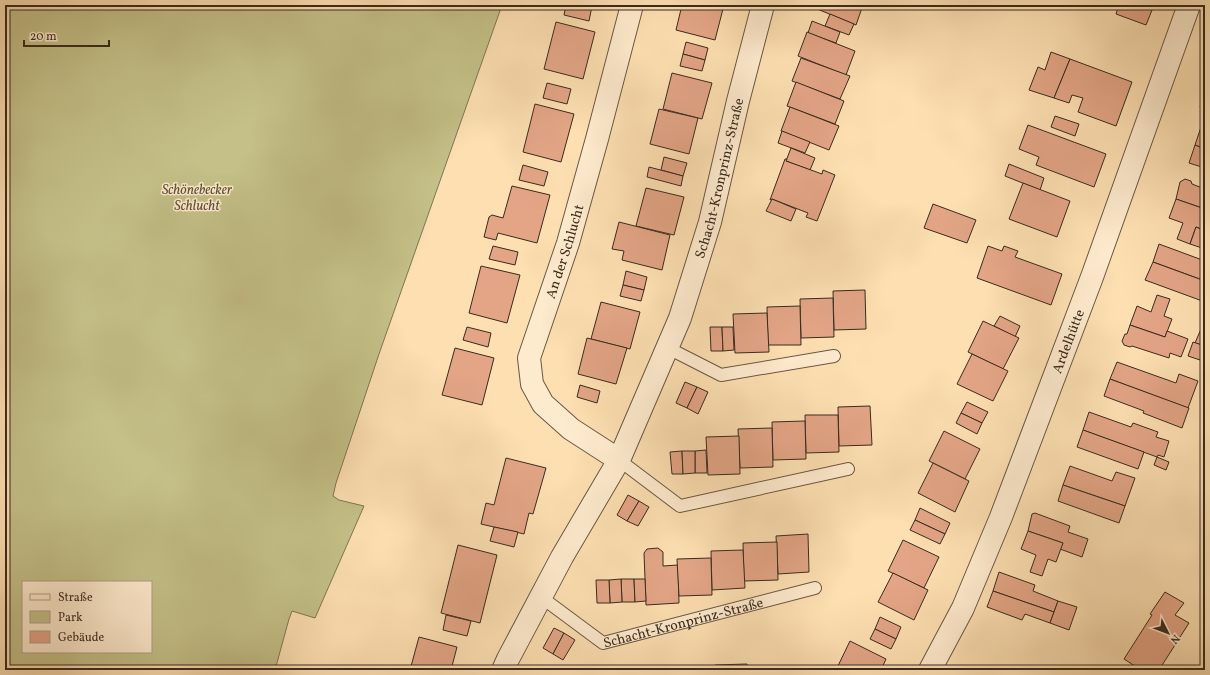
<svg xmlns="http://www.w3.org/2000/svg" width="1210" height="675" viewBox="0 0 1210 675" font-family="Vollkorn,serif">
<rect width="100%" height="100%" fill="#fddfb2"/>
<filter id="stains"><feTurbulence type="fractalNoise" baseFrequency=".005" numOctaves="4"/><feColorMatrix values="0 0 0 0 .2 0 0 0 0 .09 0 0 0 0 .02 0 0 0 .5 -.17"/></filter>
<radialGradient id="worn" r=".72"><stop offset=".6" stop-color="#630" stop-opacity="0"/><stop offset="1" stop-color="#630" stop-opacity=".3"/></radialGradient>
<path fill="#c4c088" stroke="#7e7652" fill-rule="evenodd" d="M5,5H502L379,354L336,483L333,496L339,500L364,506L315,618L292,611L289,619L275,670H5ZM23,582H151V652H23Z"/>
<g fill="#e3a586" stroke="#392b1d">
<polygon points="566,5 587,5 592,6 589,21 564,15"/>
<polygon points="682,5 724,5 715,40 676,30"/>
<polygon points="810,5 863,5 856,25 810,6"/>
<polygon points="1119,5 1139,5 1152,10 1146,25 1116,14"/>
<polygon points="830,14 854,24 849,35 825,26"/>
<polygon points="812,21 840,32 836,43 808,33"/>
<polygon points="556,22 595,32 583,79 544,69"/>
<polygon points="807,32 855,51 846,75 798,56"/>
<polygon points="686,42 708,48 705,60 683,54"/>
<polygon points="1051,52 1070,59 1054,98 1029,90 1038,67 1045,70"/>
<polygon points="683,54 705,60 702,71 680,66"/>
<polygon points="801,58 850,76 840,99 792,81"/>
<polygon points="1070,59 1132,82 1116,126 1078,112 1083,98 1072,95 1069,103 1054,98"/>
<polygon points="672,73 712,83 702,119 663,109"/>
<polygon points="796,82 844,101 835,124 787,106"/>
<polygon points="547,83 571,89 567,104 543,98"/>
<polygon points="1205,94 1205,108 1200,107"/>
<polygon points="535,104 574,114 561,162 523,152"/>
<polygon points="790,107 839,126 829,150 781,131"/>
<polygon points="659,109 698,118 689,154 650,144"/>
<polygon points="1055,116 1079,124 1075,136 1051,127"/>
<polygon points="1028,125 1106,154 1094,187 1036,165 1039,157 1019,149"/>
<polygon points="1201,127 1205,129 1205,149 1195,145"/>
<polygon points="782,131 810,142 805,153 778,143"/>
<polygon points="1195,145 1205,149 1205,168 1189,163"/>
<polygon points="791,148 815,158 810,170 786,161"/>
<polygon points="664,157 687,163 683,176 661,170"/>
<polygon points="785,159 787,159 786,161 822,174 823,170 835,175 817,221 806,217 808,213 772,199 770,200"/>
<polygon points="1009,164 1044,178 1040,190 1005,176"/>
<polygon points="523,165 548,172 544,186 519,180"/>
<polygon points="649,167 683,176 681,186 647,177"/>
<polygon points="1185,179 1191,181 1192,184 1205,189 1205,209 1176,199 1180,182"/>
<polygon points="1023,183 1070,201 1057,237 1009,219"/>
<polygon points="512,186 550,195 537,243 498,233 496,240 484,237 489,217 492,215 503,218"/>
<polygon points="646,188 684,197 674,235 636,226"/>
<polygon points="772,199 796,209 791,221 766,211"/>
<polygon points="1176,199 1205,209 1205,227 1204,230 1196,227 1190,244 1177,239 1183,223 1169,218"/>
<polygon points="933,204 976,220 967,243 924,228"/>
<polygon points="619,222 670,235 662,270 622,260 624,251 612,249"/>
<polygon points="1196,227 1205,231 1205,249 1190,244"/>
<polygon points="1159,244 1205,261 1205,281 1153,262"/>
<polygon points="493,246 518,252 515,265 489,259"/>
<polygon points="988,246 1002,251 1004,246 1018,251 1015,257 1062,274 1051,305 977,278"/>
<polygon points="1153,262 1205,281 1205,302 1145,280"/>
<polygon points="481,266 520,275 507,323 469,313"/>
<polygon points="626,271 647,277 644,290 623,285"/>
<polygon points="623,285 644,290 641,301 620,296"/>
<polygon points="865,290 866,329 834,330 833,291"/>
<polygon points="1157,295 1170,299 1164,316 1172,319 1165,337 1130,325 1137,306 1151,312"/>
<polygon points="833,298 834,337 801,338 800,299"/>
<polygon points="601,302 640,312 630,349 591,339"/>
<polygon points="800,306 801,345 768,345 767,307"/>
<polygon points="767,313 769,352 735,353 733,314"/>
<polygon points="1000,316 1020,326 1015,337 994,326"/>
<polygon points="983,321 1019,338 1003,369 968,352"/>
<polygon points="1130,325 1165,337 1167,331 1188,339 1181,357 1170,353 1169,358 1132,346 1130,347 1124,345 1122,341 1125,334 1127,334"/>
<polygon points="467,327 491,333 488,347 463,340"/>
<polygon points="710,327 722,327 723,351 711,351"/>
<polygon points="722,327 733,327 734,350 723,351"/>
<polygon points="1201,329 1205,331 1205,346 1195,343"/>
<polygon points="587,338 627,348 616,384 578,374"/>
<polygon points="1193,342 1205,346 1205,355 1203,361 1188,356"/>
<polygon points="455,348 494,358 482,405 442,395"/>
<polygon points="972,354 1008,371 993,401 957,384"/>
<polygon points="1117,362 1176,383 1179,374 1198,381 1188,408 1110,379"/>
<polygon points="1110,379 1189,408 1182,428 1143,413 1144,411 1104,396"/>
<polygon points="685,382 697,387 687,408 676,403"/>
<polygon points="580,385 600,391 597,403 577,397"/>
<polygon points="697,387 708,392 698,414 687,408"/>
<polygon points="967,402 988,412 982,423 961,413"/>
<polygon points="870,406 872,445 839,446 838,407"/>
<polygon points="1089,412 1131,427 1133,423 1158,432 1156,437 1169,441 1164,457 1158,455 1157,457 1083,430"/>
<polygon points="961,413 982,423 977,434 956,423"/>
<polygon points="805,415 838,415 839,452 806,453"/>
<polygon points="805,421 806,459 773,460 772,422"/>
<polygon points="772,428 773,467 740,468 738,429"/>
<polygon points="1083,430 1144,452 1138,469 1077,447"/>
<polygon points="944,431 980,449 965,479 929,461"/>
<polygon points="739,436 740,474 708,475 706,437"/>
<polygon points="706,450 707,473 695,473 695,451"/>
<polygon points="682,451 683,474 672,474 670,452"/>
<polygon points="682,451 695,451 695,473 683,474"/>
<polygon points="1157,457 1169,462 1166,470 1154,465"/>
<polygon points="506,458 546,468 533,514 529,513 524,534 481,524 486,503 494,505"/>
<polygon points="933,463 969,481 955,512 918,493"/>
<polygon points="1070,466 1112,481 1116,472 1135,478 1125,506 1063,485"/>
<polygon points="1063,485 1125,506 1119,523 1058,501"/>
<polygon points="628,495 639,501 627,521 617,515"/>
<polygon points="639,501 649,507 638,526 627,521"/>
<polygon points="920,508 950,523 945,534 915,520"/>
<polygon points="1035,513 1070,526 1068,532 1088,539 1082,557 1060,549 1063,543 1028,531 1032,514"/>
<polygon points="915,520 945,534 940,544 910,530"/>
<polygon points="494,527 518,532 514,547 490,541"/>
<polygon points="1028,531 1063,543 1056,562 1048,559 1042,576 1030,572 1036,555 1021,549"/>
<polygon points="808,534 809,572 778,574 776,536"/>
<polygon points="903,540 939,557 924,588 888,571"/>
<polygon points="777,542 778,580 744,581 743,543"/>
<polygon points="458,545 497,555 480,623 441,613"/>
<polygon points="658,548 663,552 663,566 678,565 679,603 646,605 644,553 647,549"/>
<polygon points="743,550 745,588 712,590 711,551"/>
<polygon points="711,558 712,595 679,596 677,559"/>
<polygon points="999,572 1035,585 1033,591 1058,601 1054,612 993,591"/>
<polygon points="893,573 928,590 914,620 878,602"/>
<polygon points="621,579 634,579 635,602 622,602"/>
<polygon points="621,579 622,602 610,603 609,580"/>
<polygon points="634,579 645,579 646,601 635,602"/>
<polygon points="596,580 609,580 610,603 597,603"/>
<polygon points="993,591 1054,612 1050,623 1025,614 1022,620 987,607"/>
<polygon points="1165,592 1184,603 1175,615 1189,623 1159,670 1141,670 1124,659 1152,615 1150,614"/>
<polygon points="1058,601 1077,607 1069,630 1050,623"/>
<polygon points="446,615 471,621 467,636 443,630"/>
<polygon points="880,617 901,627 896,639 875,629"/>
<polygon points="554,628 564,633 553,654 543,648"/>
<polygon points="875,629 896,639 891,649 870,639"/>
<polygon points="564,633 575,640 563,660 553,654"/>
<polygon points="419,637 457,647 451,670 410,670"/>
<polygon points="850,641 886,659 881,670 836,670"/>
<polygon points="747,664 748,670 715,670 715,665"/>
</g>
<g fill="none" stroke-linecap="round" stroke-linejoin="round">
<g stroke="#6a5842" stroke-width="14">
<g id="lane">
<polyline points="668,348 721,375 834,356"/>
<polyline points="619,460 680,506 848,469"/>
<path id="s1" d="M541,597L603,643L815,588"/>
</g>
</g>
<g stroke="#6a5842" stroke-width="24">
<g id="street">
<path id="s2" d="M619,460L571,429L543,404L532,384L529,358L568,243L597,139L632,5"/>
<path id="s3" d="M503,670L508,659L562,557L619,460L680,318L710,222L738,101L763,5"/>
<path id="s4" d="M930,670L963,608L1001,517L1092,277L1189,5"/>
</g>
</g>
<use href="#lane" stroke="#feeacd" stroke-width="12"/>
<use href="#street" stroke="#feeacd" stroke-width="22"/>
</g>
<g text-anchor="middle" stroke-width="3" stroke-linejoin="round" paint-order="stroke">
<g font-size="14" fill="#392b1d" stroke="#feeacd">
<text dy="5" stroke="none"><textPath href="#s3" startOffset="540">Schacht-Kronprinz-Straße</textPath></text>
<text dy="5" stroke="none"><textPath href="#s2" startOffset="256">An der Schlucht</textPath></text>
<text dy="5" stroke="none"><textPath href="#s4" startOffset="357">Ardelhütte</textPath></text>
<text dy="5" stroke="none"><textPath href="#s1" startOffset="160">Schacht-Kronprinz-Straße</textPath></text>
</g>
<g font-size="14" font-style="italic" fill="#5c5038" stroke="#feeacd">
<text x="197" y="194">Schönebecker<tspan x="197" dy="16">Schlucht</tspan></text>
</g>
</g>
<rect width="1210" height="675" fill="none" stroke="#fddfb2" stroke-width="20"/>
<rect x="6" y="6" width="1198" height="663" fill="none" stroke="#392b1d" stroke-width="2"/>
<rect x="10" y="10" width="1190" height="655" fill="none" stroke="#392b1d"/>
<rect x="22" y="581" width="130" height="72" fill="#feeacd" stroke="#af9e87"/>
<rect x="30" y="594" width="20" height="6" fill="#feeacd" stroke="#af9e87"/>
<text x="58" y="601" font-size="12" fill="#392b1d">Straße</text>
<rect x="30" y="611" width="20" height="12" fill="#c4c088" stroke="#af9e87"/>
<text x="58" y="621" font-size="12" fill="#392b1d">Park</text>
<rect x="30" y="631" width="20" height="12" fill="#e3a586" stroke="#af9e87"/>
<text x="58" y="641" font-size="12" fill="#392b1d">Gebäude</text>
<g transform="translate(1168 633) rotate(132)" stroke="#feeacd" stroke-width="3" paint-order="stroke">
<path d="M0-3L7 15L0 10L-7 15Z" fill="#392b1d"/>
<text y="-6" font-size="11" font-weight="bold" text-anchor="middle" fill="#392b1d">N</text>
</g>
<path d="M24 40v6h85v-6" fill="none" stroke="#392b1d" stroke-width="2"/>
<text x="30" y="40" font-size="12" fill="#392b1d" stroke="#feeacd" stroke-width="3" paint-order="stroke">20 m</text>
<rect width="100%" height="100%" filter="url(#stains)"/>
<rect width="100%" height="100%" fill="url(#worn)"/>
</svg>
